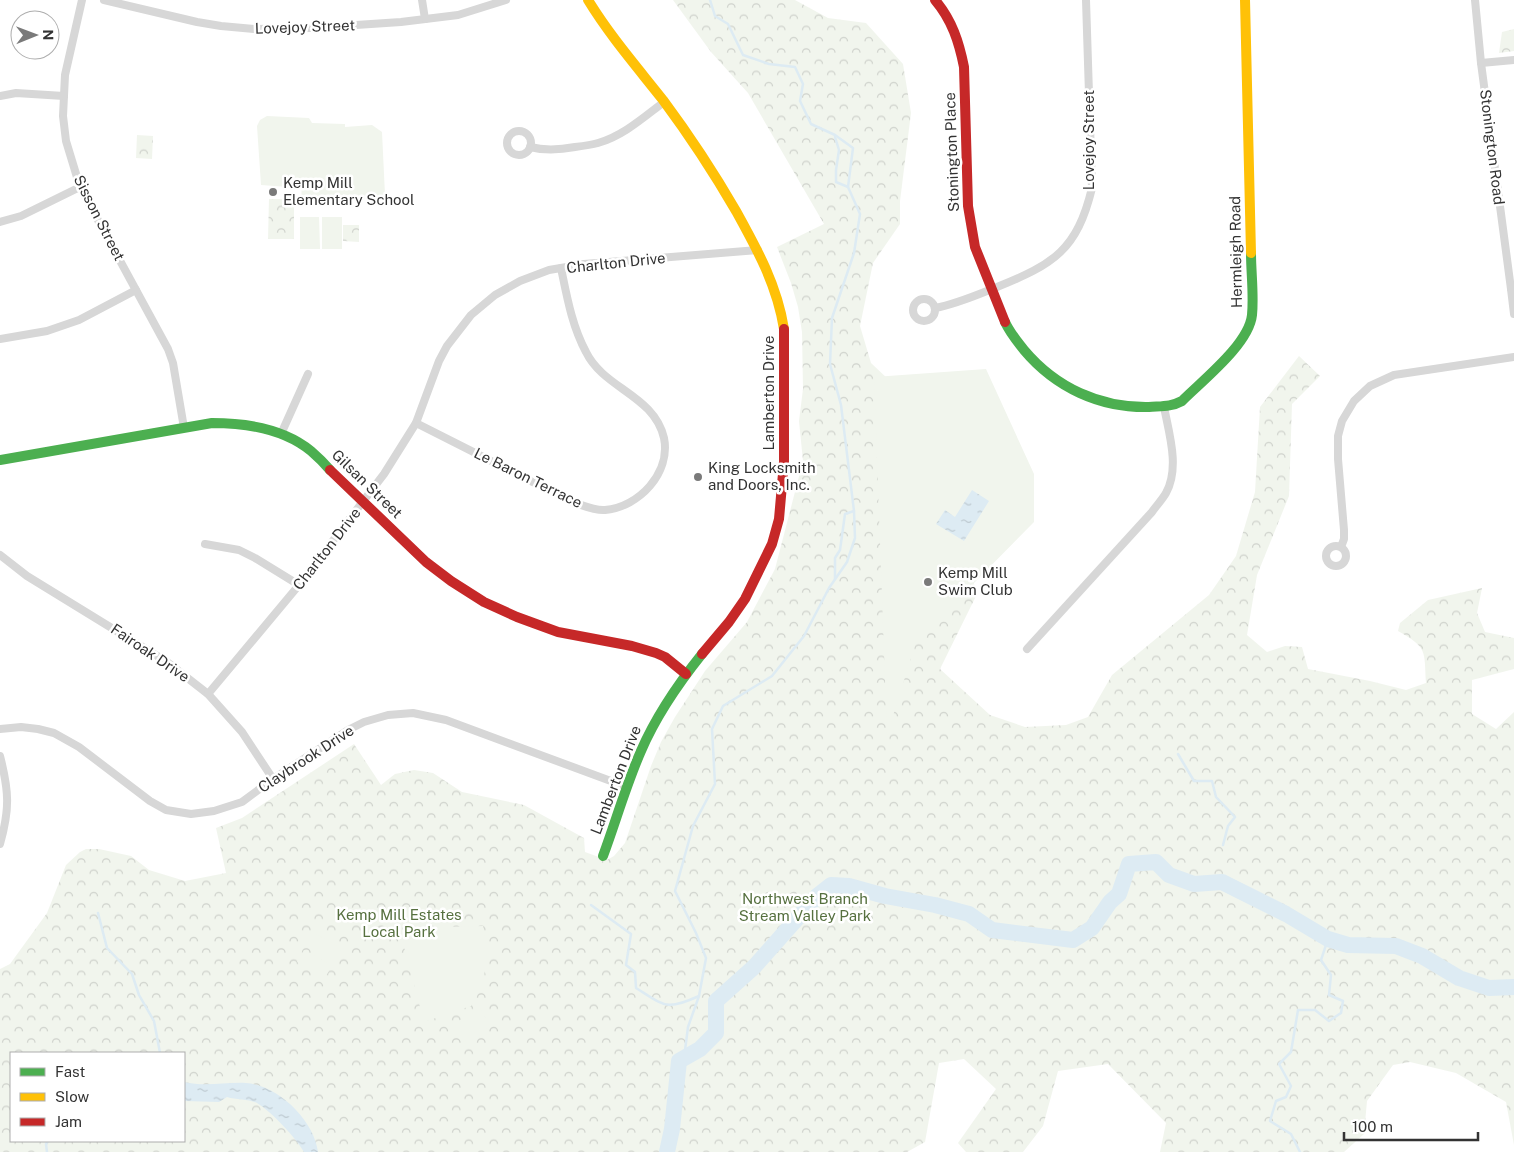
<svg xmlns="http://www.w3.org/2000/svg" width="1514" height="1152" viewBox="0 0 1514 1152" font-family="'Public Sans',sans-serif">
<defs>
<pattern id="forest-crowns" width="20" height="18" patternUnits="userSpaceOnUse" patternTransform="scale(1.25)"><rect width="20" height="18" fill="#f1f5ed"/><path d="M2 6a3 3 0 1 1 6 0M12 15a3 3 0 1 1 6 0" fill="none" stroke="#cfd2cc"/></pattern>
<pattern id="water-ripples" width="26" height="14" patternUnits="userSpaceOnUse" patternTransform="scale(1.25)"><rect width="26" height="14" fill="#ddebf3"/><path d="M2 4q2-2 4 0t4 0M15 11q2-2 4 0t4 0" fill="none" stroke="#becad1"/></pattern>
</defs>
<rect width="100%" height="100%" fill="#fff"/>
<g fill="url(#forest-crowns)" fill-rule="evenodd">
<path d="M673,0H795L828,18L866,23L903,64L911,113L900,201V224L873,263L860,326L871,363L889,380L972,577L977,594L940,669L990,715L1025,727L1066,725L1088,717L1112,675L1209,595L1236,556L1255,492L1260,407L1299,356L1320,376L1292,404L1289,496L1257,575L1247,635L1267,652L1285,646L1302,647L1308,669L1370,681L1406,690L1426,683C1424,650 1428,648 1398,631L1400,623L1428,600L1482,588L1477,613L1485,632L1514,638V669L1472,680V714L1496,729L1514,712V1145L1506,1102L1456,1073L1410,1062L1393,1065L1367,1101L1364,1134L1344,1152H1160L1166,1123L1108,1064L1058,1071L1043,1126L1023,1152H966L958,1143L996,1089L964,1059L939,1063L925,1142L907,1152H0V969L10,964L47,913L66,865L80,852L86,849H99L131,856L149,870L185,881L226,873L216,828L242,818L354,744L381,785L395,774L414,770L433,773L462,792L524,805L584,838L585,852L607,860L614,856L625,843L651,766L661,742L675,717L705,671L747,622L775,569L803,461L799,421L803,389L802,332L798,307L791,283L777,247L824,224L748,93L711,52ZM11,1053H184V1141H11Z"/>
<polygon points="1514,29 1514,51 1499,53 1502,32"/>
<polygon points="137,135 153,136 152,159 136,158"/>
<polygon points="269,199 294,199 294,239 268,239"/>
<polygon points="343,225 359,225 359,242 343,241"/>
</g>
<g fill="#f1f5ed">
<path d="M267,116L309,118L312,123L345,124V127L372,125L382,132L385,195C370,199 358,201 343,194V205L301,204L302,180L288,187L261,185L257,126L260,120Z"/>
<polygon points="300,217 319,217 320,249 300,249"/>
<rect x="322" y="217" width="20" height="32"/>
<polygon points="986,369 1034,474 1034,522 916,642 887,735 874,377"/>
<polygon points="483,926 487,955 483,983 471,1006 424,1022 400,932 404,928"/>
<polygon points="314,933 342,948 335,960 307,946"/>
<polygon points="304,950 332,965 325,978 297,962"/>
<polygon points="480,1008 491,1026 462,1043 452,1025"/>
</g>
<g fill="url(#water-ripples)">
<polygon points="972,490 989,501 964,541 936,524 945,510 955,517"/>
<path d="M184,1082C205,1087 225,1082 246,1083C278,1085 314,1120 318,1152H304C296,1138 272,1112 257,1103C249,1099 236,1100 227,1097L219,1102L184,1101Z"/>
</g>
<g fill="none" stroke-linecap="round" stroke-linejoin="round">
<g stroke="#ddebf3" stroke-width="2.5">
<polyline points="835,137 839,150 836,170 836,182 848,187"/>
<polyline points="835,579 835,558 840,550 845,514 854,511"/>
<polyline points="1178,754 1194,781 1212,781 1216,797 1235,817 1228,826 1223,845"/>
<path d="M591,905L631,934L626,965L635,972L636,988C665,1006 666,1011 699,996"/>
<polyline points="98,913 107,948 132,974 139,995 154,1021 160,1053"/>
<polyline points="684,1058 688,1027 699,996 706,958 696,933 675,891 693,826 715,784 712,729 723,706 772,676 804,636 829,588 847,562 855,538 854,511 841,405 830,364 832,318 854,253 860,214 848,187 853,148 835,135 811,124 800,101 803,84 795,67 769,64 743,55 728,24 715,16 710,0"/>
<polyline points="47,1152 46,1144 48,1141"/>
<polyline points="1300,1152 1291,1134 1270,1121 1276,1101 1286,1097 1291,1086 1279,1064 1291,1052 1298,1010 1315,1010 1329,1021 1341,1013 1343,1001 1329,995 1331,975 1321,960 1328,939"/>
</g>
<polyline stroke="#ddebf3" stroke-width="16" points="667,1152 672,1129 679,1061 700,1049 716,1033 716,1001 754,967 817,896 831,885 849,886 885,896 935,905 969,914 992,930 1073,940 1092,928 1110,902 1119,894 1129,864 1156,862 1169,875 1194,884 1222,882 1286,914 1328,939 1348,945 1396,946 1422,956 1459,978 1489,988 1514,987"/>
<g stroke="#d7d7d7" stroke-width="8">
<polyline points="82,0 65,75 63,116 66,141 80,187 168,349 173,363 184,428"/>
<polyline points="104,0 197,22 221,26 254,29 311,28 401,22 458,15 506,0"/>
<polyline points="422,0 425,19"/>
<polyline points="1475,0 1481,63 1511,289 1514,292"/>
<polyline points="1481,63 1514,60"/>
<polyline points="0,96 16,93 64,96"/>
<circle cx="519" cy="143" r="12"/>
<path d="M530,147C546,151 559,150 575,147C583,146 591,145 598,143C623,136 644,117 664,102"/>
<polyline points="0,222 21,216 80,187"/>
<polyline points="1511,289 1514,314"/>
<circle cx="924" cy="310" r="11"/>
<path d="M935,308C957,304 977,295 997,287C1054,264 1077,250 1092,188L1086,0"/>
<polyline points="0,339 47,331 79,320 136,290"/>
<path d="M416,423L572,502C582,505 595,511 605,510C639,507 671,473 664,438C654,395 604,389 586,352C572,326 567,297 561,268"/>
<polyline points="281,434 308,374"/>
<polyline points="205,544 239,550 255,558 299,585"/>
<circle cx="1336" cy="556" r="10"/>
<polyline points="1341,547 1344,539 1344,530 1338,459 1338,436 1342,421 1354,401 1370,386 1394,375 1514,357"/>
<polyline points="0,555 27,576 167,662 208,694 242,732 273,779"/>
<path d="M1027,649L1152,512C1156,506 1162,500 1166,493C1180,468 1169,433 1164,407"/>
<polyline points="208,694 299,585 384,474 416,423 439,361 447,346 471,315 495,295 520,281 549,270 584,264 758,250"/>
<polyline points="0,729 21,727 38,729 54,733 79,747 150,801 166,810 191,814 214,811 242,802 273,779 348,730 364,722 388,715 413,713 446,720 627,787"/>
<path d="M0,756C9,791 10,809 0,844"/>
</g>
<g stroke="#4caf50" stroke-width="10">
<path d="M1005,322C1010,333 1017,341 1024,350C1056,388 1100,408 1149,407C1161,406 1171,407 1182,401C1203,380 1249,344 1252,315C1254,295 1251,273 1251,253"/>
<path d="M0,460L212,423C246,423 283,428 311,451C318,457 324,463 330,470"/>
<path d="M603,856C616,821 626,785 641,751C656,716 678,684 702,654"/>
</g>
<g stroke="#ffc107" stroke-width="10">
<path d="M588,0C610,36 637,67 663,100C689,135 714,173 736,211C757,249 777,285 784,329"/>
<polyline points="1245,0 1251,253"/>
</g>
<g stroke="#c62828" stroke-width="10">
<path d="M935,0C952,20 959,42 964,67L968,206L975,247L1005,322"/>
<polyline points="330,470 426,562 451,581 484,602 517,617 558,632 632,646 656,653 665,657 686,674"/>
<polyline points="702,654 729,622 745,599 772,544 779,519 784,462 784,329"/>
</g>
</g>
<g fill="#7a7a7a" stroke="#fff" stroke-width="2">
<circle cx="273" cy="192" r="5"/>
<circle cx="698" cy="477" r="5"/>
<circle cx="928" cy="582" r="5"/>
</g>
<g text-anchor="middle" stroke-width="5" stroke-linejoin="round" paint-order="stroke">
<g font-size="15" fill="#333" stroke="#fff">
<text transform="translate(305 27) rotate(-2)" y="5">Lovejoy Street</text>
<text transform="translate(1089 140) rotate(-90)" y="5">Lovejoy Street</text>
<text transform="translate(1492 147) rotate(83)" y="5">Stonington Road</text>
<text transform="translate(952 152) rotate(-92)" y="5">Stonington Place</text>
<text transform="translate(99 218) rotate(63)" y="5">Sisson Street</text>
<text transform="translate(1236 252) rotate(-91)" y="5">Hermleigh Road</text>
<text transform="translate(616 263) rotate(-6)" y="5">Charlton Drive</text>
<text transform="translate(769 393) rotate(-90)" y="5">Lamberton Drive</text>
<text transform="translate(528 478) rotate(26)" y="5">Le Baron Terrace</text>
<text transform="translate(367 484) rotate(44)" y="5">Gilsan Street</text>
<text transform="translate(327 549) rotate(-52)" y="5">Charlton Drive</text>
<text transform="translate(150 653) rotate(34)" y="5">Fairoak Drive</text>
<text transform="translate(306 759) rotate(-33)" y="5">Claybrook Drive</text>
<text transform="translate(616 780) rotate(-69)" y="5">Lamberton Drive</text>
</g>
<g font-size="15" fill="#333" stroke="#fff" text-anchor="start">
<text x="283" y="188">Kemp Mill<tspan x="283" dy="17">Elementary School</tspan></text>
<text x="708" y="473">King Locksmith<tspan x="708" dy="17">and Doors, Inc.</tspan></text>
<text x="938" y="578">Kemp Mill<tspan x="938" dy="17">Swim Club</tspan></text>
</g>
<g font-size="15" fill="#56703f" stroke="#fff">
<text x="805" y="904">Northwest Branch<tspan x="805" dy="17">Stream Valley Park</tspan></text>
<text x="399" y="920">Kemp Mill Estates<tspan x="399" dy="17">Local Park</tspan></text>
</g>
</g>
<rect x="10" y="1052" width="175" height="90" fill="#ffffff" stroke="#adadad"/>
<rect x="20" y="1068" width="25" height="8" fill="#4caf50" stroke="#adadad"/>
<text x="55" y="1077" font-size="15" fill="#333333">Fast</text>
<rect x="20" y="1093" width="25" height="8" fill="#ffc107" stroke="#adadad"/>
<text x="55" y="1102" font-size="15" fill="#333333">Slow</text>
<rect x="20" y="1118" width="25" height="8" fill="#c62828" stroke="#adadad"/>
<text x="55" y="1127" font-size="15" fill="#333333">Jam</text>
<g transform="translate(35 35) rotate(89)"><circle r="24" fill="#ffffff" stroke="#adadad"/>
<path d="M0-4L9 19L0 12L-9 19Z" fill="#7a7a7a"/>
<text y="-8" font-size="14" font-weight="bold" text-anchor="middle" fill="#333333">N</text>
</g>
<path d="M1344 1132v8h134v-8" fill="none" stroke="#333333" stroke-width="2.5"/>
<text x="1352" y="1132" font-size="15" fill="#333333" stroke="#ffffff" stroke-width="4" paint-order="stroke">100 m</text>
</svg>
